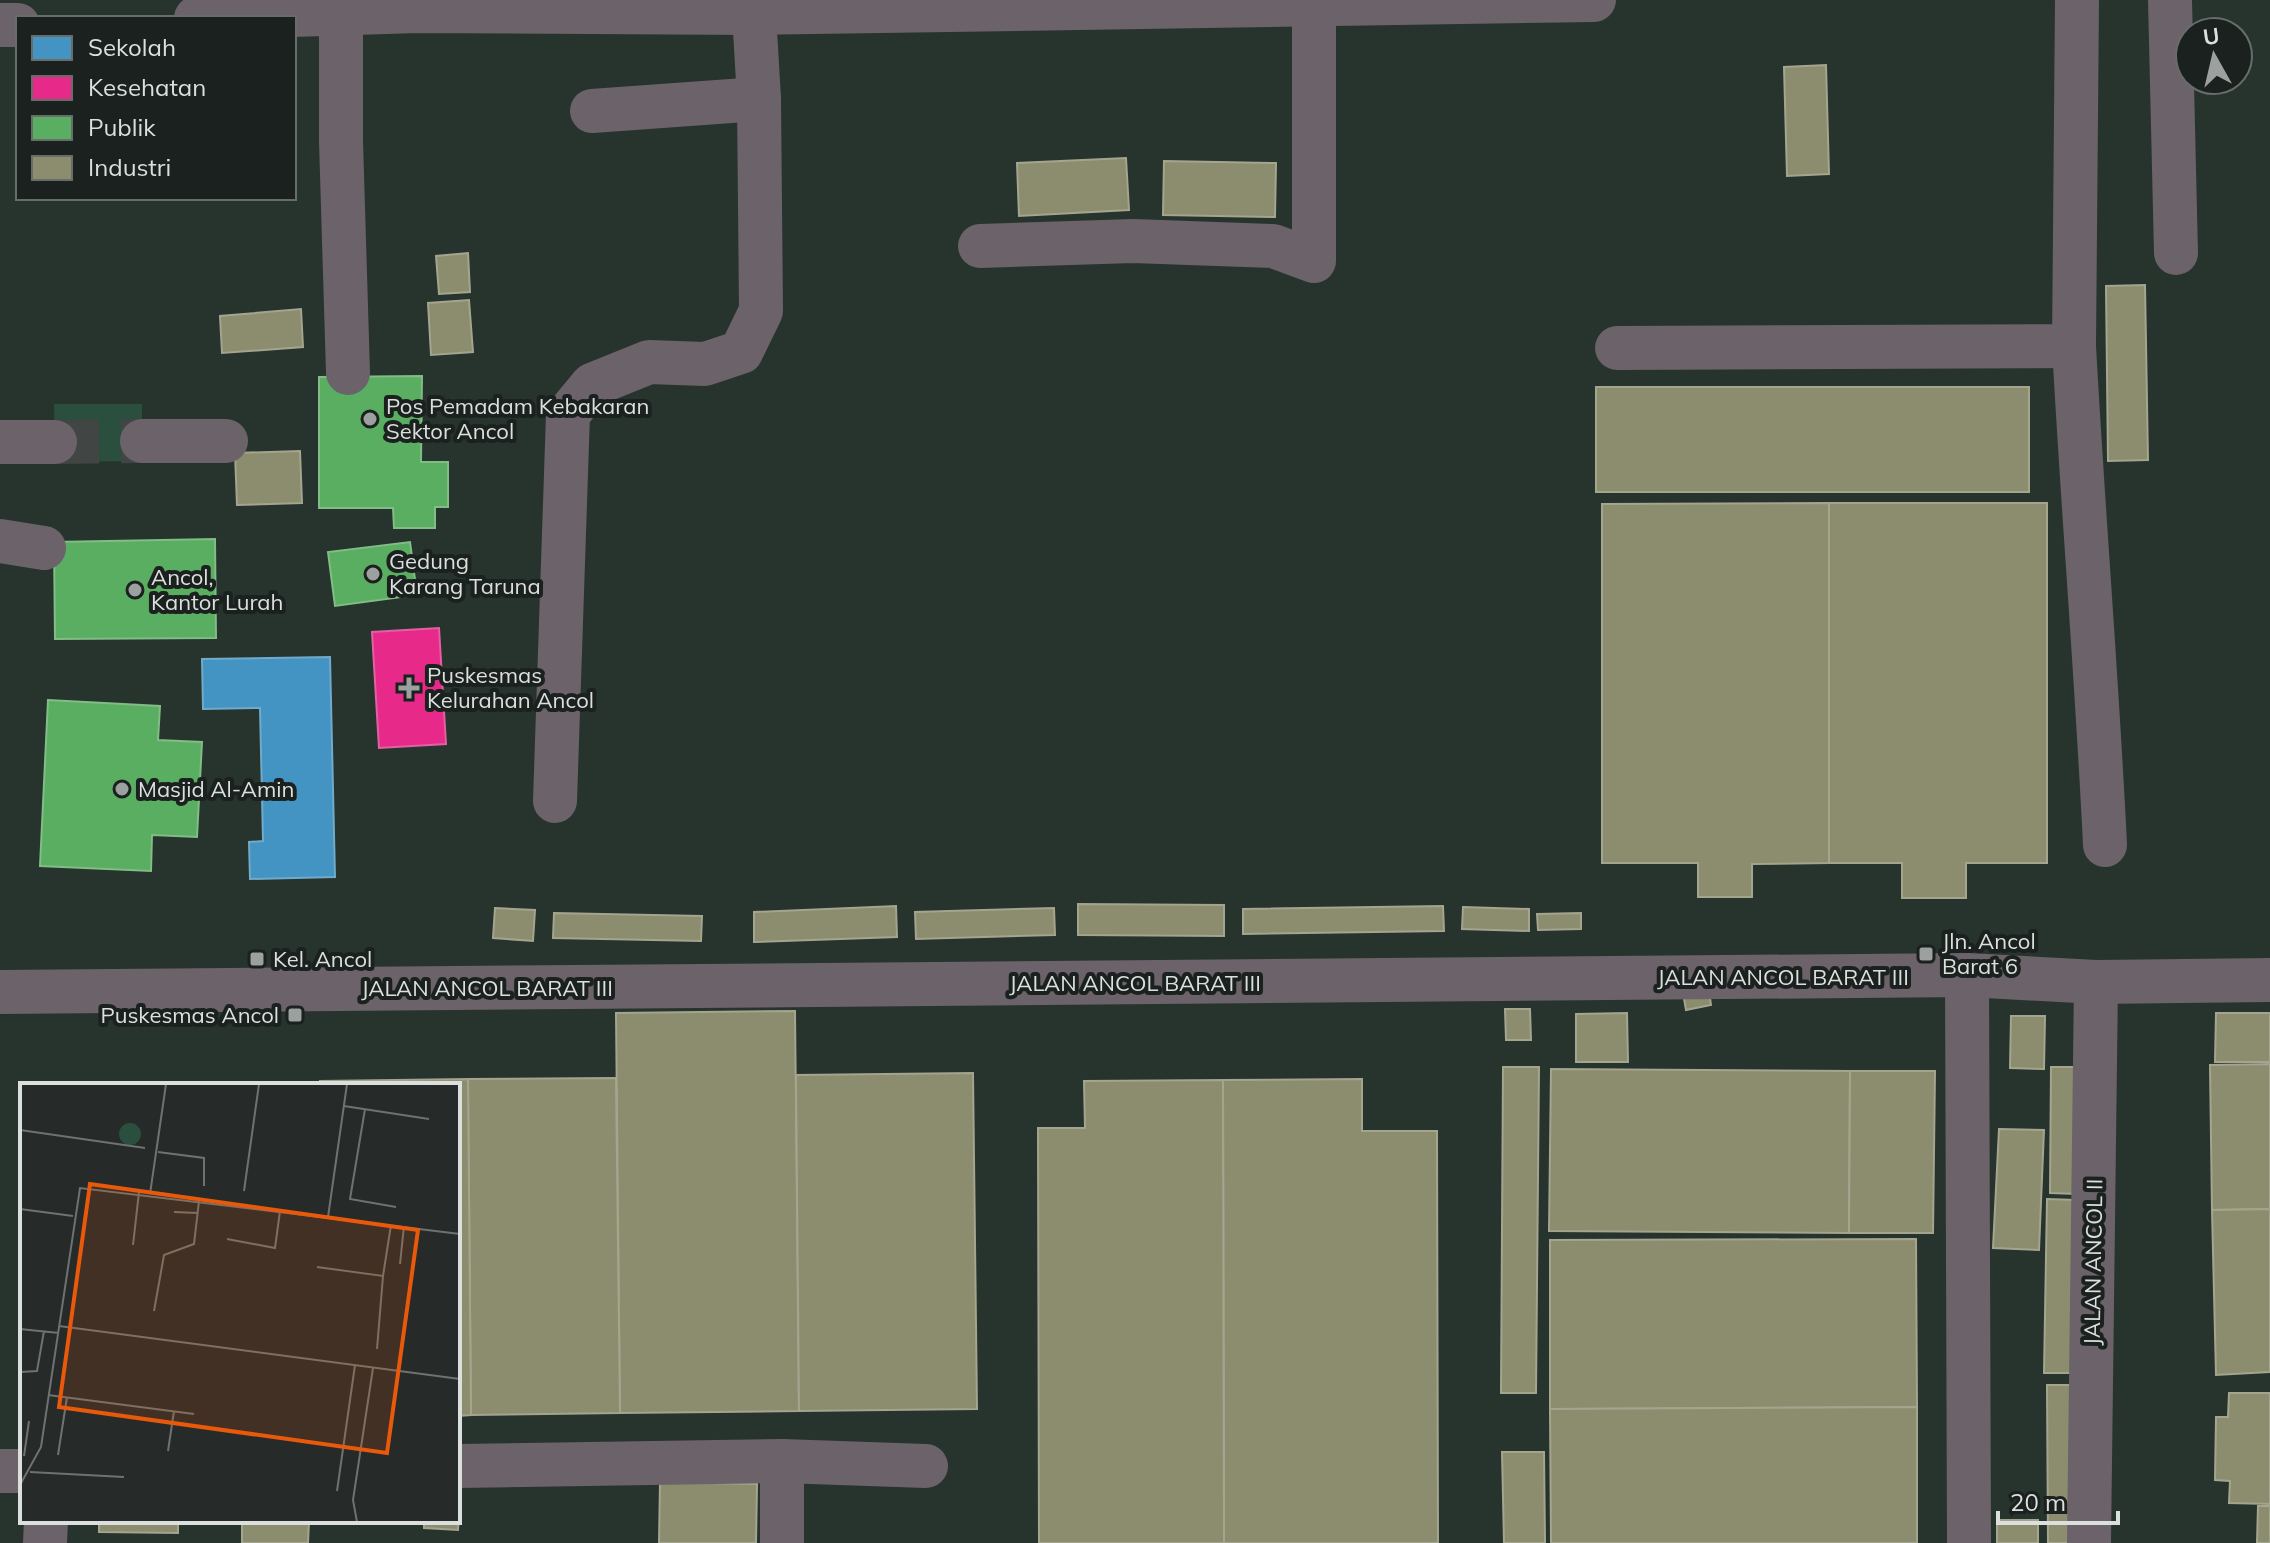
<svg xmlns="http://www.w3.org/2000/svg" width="2270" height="1543" viewBox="0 0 2270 1543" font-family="Mulish,sans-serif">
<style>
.built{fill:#27332d;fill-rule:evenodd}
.green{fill:#2a4f3f}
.schools{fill:#4393c3;stroke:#71aacb;stroke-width:2}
.health{fill:#e7298a;stroke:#e360a3;stroke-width:2}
.public{fill:#5aae61;stroke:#81bd86;stroke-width:2}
.industry{fill:#8c8c6e;stroke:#a4a58f;stroke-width:2}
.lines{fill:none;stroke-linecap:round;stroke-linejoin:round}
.minor-tunnel{stroke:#414543;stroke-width:44;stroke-dasharray:44 22;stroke-linecap:butt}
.minor{stroke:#6c6269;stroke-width:44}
.poi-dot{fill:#9ca09e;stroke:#1b211e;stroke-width:3}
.labels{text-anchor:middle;stroke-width:8;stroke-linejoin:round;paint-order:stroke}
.poi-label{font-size:22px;fill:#dbdfdd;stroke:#1b211e;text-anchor:start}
.street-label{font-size:22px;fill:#dbdfdd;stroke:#1b211e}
.inset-road{fill:none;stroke:#6e7270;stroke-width:2}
.view{fill:#e8590c;fill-opacity:0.15;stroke:#e8590c;stroke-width:4}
.inset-edge{fill:none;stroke:#dbdfdd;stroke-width:4}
</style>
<rect width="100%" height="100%" fill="#262a28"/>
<path class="built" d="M0,0H2270V1543H0ZM18,18H294V198H18ZM2190,32H2238V80H2190ZM22,1085H458V1521H22Z"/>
<path class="green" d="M54,404H142V461L55,462Z"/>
<path class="schools" d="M330,657L335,877L250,879L249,842L263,841L260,708L203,709L202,659Z"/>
<path class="health" d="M439,628L446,744L379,748L372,632Z"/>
<g class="public">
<path d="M422,376L421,462H448V507H435V528H394L393,508H319V377Z"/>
<path d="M215,539L216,638L55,639L54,542Z"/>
<path d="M410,542L417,595L335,606L328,552Z"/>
<path d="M48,700L160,706L158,740L202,742L197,837L152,835L151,871L40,866Z"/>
</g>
<g class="industry">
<path d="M1826,65L1829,174L1787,176L1784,67Z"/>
<path d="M1126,158L1129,210L1019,216L1017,163Z"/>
<path d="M1164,161L1276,163L1275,217L1163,215Z"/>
<path d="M468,253L470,292L439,294L436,256Z"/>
<path d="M2145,285L2148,460L2108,461L2106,286Z"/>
<path d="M469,300L473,352L431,355L428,303Z"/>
<path d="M301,309L303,347L222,353L220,316Z"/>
<rect x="1596" y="387" width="433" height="105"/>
<path d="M300,451L302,503L237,505L235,453Z"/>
<path d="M1829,503V863L1752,864V897H1698V863H1602V504Z"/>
<path d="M1829,503H2047V863H1966V898H1902V863H1829Z"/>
<path d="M1078,904L1224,905V936L1078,935Z"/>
<path d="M896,906L897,937L754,942V912Z"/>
<path d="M1443,906L1444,931L1243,934V909Z"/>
<path d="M1463,907L1529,909V931L1462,929Z"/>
<path d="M495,908L535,910L533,941L493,938Z"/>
<path d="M1054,908L1055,935L916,939L915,912Z"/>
<path d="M554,913L702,916L701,941L553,938Z"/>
<path d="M1581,913V929L1538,930L1537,914Z"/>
<path d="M1708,983L1711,1005L1686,1010L1682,987Z"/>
<path d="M1505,1009H1530L1531,1040H1506Z"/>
<path d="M795,1011L799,1411L620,1413L616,1013Z"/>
<path d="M1627,1013L1628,1062H1576V1014Z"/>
<path d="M2216,1013H2270V1062H2215Z"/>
<path d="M2011,1016H2045L2044,1069L2010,1068Z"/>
<path d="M2270,1064V1209L2212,1210L2210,1065Z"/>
<path d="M1503,1067H1539L1536,1393H1501Z"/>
<path d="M2051,1067H2078L2077,1194L2050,1193Z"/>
<path d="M1551,1069L1850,1071L1849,1233L1549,1231Z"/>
<path d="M1850,1071H1935L1933,1233H1849Z"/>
<path d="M973,1073L977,1409L799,1411L796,1075Z"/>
<path d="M616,1078L620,1413L471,1415L468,1079Z"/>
<path d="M468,1079L471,1415L458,1416V1085H320V1081Z"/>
<path d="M1362,1079V1131H1437L1438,1543H1224L1223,1080Z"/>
<path d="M1223,1080L1224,1543H1039L1038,1128H1085L1084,1081Z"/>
<path d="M1999,1129L2044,1130L2039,1250L1993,1248Z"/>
<path d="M2047,1199L2076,1200L2073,1373H2044Z"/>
<path d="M2270,1209V1372L2216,1375L2212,1210Z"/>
<path d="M1916,1239L1917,1407L1550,1409V1240Z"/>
<path d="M2047,1385H2079L2080,1543H2048Z"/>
<path d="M2229,1393H2270V1504L2229,1503L2230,1481L2215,1480L2216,1417H2228Z"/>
<path d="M1917,1407V1543H1551L1550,1409Z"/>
<path d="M1502,1452H1544L1545,1543H1504Z"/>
<path d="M458,1474H461L458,1530L424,1528V1521H458Z"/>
<path d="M660,1482L757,1484L756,1543H659Z"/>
<path d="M2258,1506H2270V1543H2257Z"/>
<rect x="1997" y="1520" width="41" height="23"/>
<path d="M99,1521H178V1533L99,1532Z"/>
<path d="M242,1521H309L308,1543H242Z"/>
</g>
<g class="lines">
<path class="minor-tunnel" d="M55,442L142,441"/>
<g class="minor">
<path d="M2170,0L2176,253"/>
<path d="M341,13V141L348,373"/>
<path d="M196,18L417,11L754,13L1594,0"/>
<path d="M0,25H18"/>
<path d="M592,111L759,99"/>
<path d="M980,246L1133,241L1273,246L1314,261V5"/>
<path d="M2074,346C2083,512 2097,678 2105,845"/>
<path d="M1617,348L2074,346L2077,0"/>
<path d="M142,441H226"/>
<path d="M0,442H55"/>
<path d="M0,541L44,548"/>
<path d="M555,801L568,414L592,385L649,362L705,364L741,352L761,311L759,99L754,13"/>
<path d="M1967,975L1969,1543"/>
<path d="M0,992L1967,975L2096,982L2270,980"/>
<path d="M458,1466L782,1461L926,1466"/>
<path d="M0,1471H22"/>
<path d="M45,1543L46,1521"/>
<path d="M782,1543V1461"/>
<path d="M2089,1543L2096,982"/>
</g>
</g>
<g class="poi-dot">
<circle cx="370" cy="419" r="8"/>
<circle cx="373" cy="574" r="8"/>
<circle cx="135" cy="590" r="8"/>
<path d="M405 676h8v8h8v8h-8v8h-8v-8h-8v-8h8z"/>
<circle cx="122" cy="789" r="8"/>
<rect x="1918" y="946" width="16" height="16" rx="4"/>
<rect x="249" y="951" width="16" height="16" rx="4"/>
<rect x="287" y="1007" width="16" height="16" rx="4"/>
</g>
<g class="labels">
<g class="poi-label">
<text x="386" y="414">Pos Pemadam Kebakaran<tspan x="386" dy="25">Sektor Ancol</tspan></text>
<text x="389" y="569">Gedung<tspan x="389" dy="25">Karang Taruna</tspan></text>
<text x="151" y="585">Ancol,<tspan x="151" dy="25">Kantor Lurah</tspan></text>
<text x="427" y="683">Puskesmas<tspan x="427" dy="25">Kelurahan Ancol</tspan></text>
<text x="138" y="797">Masjid Al-Amin</text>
<text x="1942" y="949">Jln. Ancol<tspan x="1942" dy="25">Barat 6</tspan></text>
<text x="273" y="967">Kel. Ancol</text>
<text x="279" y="1023" text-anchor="end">Puskesmas Ancol</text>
</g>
<g class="street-label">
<text x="1783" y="985">JALAN ANCOL BARAT III</text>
<text x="1135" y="991">JALAN ANCOL BARAT III</text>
<text x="487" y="996">JALAN ANCOL BARAT III</text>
<text transform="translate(2093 1262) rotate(-89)" y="8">JALAN ANCOL II</text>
</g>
</g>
<g transform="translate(20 1083)">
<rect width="440" height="440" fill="#262a28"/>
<path d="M99 51a11 11 0 1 1 22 0a11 11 0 1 1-22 0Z" fill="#2a4f3f"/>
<path class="inset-road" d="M324,23L409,36M345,26L330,116L376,124M0,47L125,65M138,69L184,75V103M224,108L239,1M130,111L146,1M0,126L53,133M154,129L178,130M308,134L327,1M207,156L255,165L260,128M113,162L119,109M380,181L384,143M297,184L363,193L371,142M134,228L144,172L174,161L179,118M39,243L440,296M0,246L39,250M357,266L363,193M0,289L17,288L24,248M28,312L174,331M148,368L154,328M38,372L47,314M4,373L9,338M10,389L104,394M0,402L21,364L60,105L440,151M317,408L335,282M337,439L333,417L353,285"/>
<path class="view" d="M70,101L398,147L367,370L39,324Z"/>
<rect width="440" height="440" class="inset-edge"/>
</g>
<rect x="16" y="16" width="280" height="184" fill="#1b211e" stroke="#686d6a" stroke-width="2"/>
<rect x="32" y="36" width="40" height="24" fill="#4393c3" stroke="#686d6a" stroke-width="2"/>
<text x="88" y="56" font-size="24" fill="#dbdfdd">Sekolah</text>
<rect x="32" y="76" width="40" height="24" fill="#e7298a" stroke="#686d6a" stroke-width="2"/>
<text x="88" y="96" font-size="24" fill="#dbdfdd">Kesehatan</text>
<rect x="32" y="116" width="40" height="24" fill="#5aae61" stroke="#686d6a" stroke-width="2"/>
<text x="88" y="136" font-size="24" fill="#dbdfdd">Publik</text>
<rect x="32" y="156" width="40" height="24" fill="#8c8c6e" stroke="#686d6a" stroke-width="2"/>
<text x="88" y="176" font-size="24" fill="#dbdfdd">Industri</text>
<g transform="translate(2214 56) rotate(352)"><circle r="38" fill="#1b211e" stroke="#686d6a" stroke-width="2"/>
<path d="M0-6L14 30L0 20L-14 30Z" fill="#9ca09e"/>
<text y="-12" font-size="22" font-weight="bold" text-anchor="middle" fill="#dbdfdd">U</text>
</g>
<path d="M1998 1511v12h120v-12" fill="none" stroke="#dbdfdd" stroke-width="4"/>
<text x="2010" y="1511" font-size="24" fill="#dbdfdd" stroke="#1b211e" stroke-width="6" paint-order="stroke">20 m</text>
</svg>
